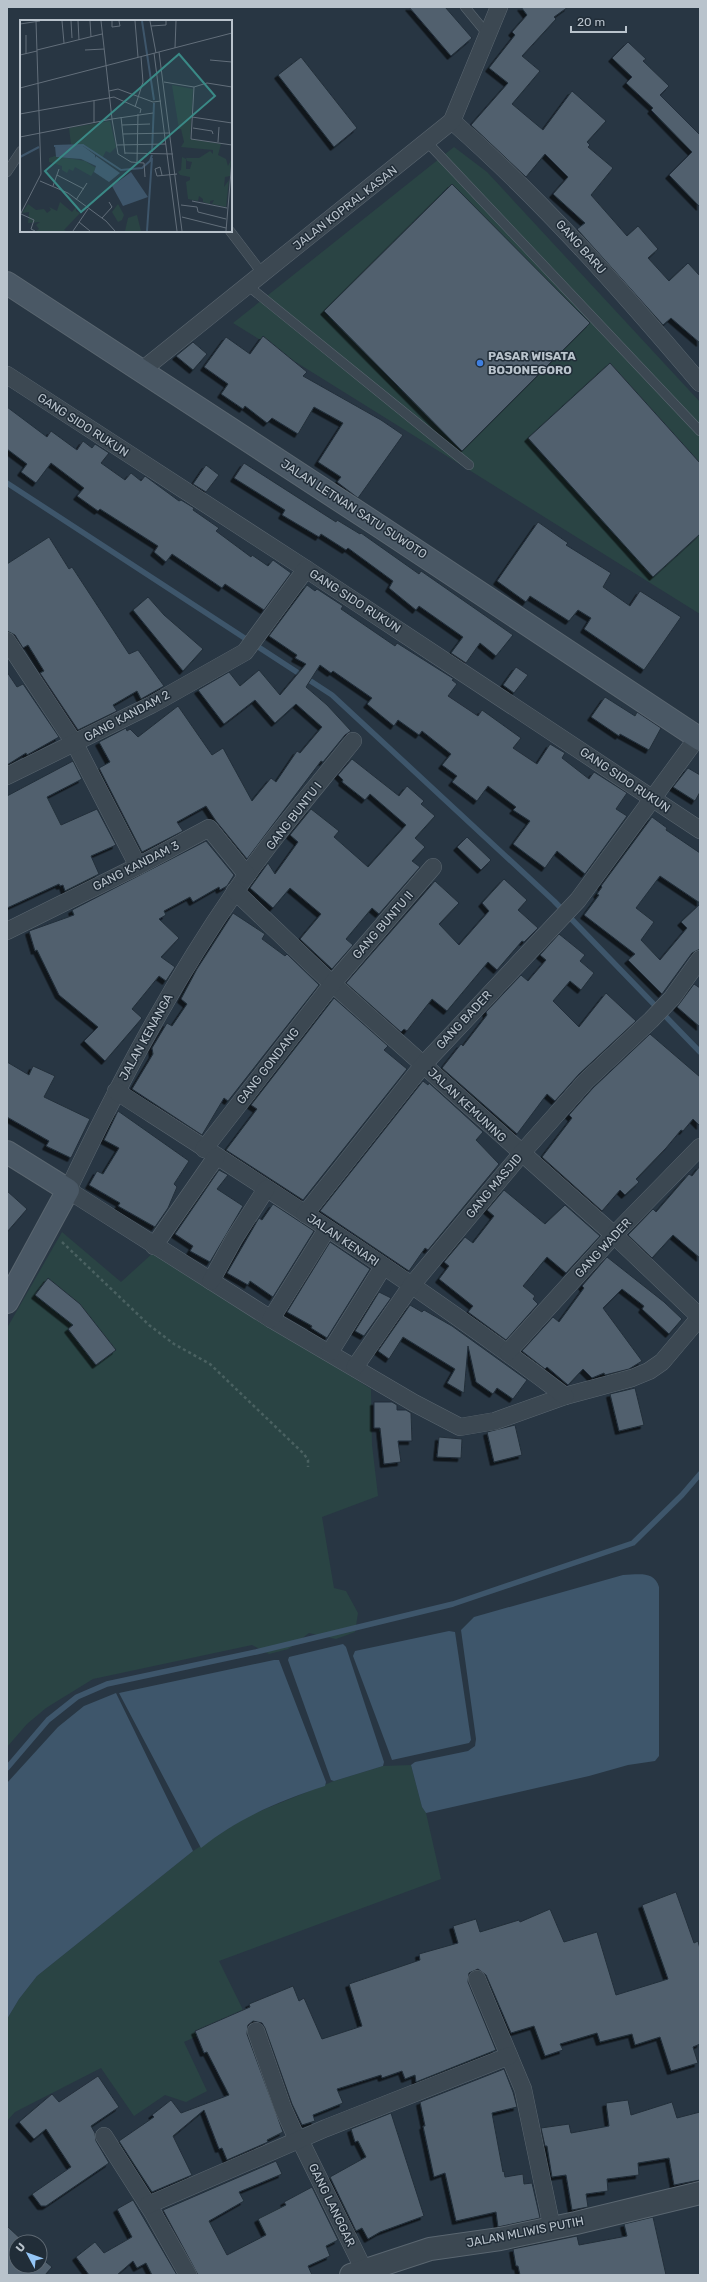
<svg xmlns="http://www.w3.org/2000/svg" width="707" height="2282" viewBox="0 0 707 2282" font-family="Rubik,sans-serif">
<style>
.green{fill:#2a4444}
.water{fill:#3e566b}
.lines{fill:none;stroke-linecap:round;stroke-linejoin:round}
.stream{stroke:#3e566b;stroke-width:5.5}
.building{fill:#51616e;stroke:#232f3a;filter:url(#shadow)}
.service-casing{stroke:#5a6670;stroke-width:10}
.minor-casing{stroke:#5a6670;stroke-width:18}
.tertiary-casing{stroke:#5a6670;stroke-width:24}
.secondary-casing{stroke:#5a6670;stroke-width:24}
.path{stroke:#4a6161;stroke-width:2.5;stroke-dasharray:3 3;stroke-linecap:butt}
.service{stroke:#3c4852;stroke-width:9}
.minor{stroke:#3c4852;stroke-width:17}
.tertiary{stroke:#3c4852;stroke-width:22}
.secondary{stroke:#4a5865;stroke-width:22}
.shop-dot{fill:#3f7fe0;stroke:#212d38;stroke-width:1.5}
.labels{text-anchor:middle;stroke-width:3;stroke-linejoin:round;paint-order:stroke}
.street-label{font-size:12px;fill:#b9c3cc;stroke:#212d38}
.poi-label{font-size:12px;font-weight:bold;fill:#b9c3cc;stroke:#212d38;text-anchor:start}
.inset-river{fill:none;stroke:#3e566b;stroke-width:2}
.inset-road{fill:none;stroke:#626e7a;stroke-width:1}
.view{fill:#3a8986;fill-opacity:0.15;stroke:#3a8986;stroke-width:2}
.inset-edge{fill:none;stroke:#b9c3cc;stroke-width:2}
</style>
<defs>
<filter id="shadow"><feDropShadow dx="-3.5" dy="3.5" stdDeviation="0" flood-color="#0009"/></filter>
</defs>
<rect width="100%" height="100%" fill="#283643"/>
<g class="green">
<path d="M454,147L487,172L700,402V614L233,323Z"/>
<path d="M62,1232L121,1282L154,1252L371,1389L372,1445L378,1496L322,1517L334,1588L346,1591L358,1613L355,1632L336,1639L309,1633L288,1649L269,1654L252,1645L93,1679L46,1708L27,1724L7,1747V1328Z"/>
<path d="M411,1765L422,1807L426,1813L441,1879L219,1961L245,2014L184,2042L207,2091L186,2102L165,2095L134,2116L101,2068L15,2112L7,2121V2019L19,1999L37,1976L193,1851L248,1816L334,1781L383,1766Z"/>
</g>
<g class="water">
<path d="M623,1575C637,1575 654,1570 659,1587V1756L655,1761L628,1765L589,1776L426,1813L422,1807L411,1765L415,1762L468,1751L475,1746L476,1739L461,1630L474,1617Z"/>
<path d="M449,1631L455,1632L471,1740L469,1743L392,1760L353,1656L355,1651Z"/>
<path d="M343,1644L346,1647L384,1762L383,1766L334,1781L331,1780L288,1660L289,1657Z"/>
<path d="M274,1660H279L326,1782L325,1786C279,1801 238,1818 201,1848L119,1693Z"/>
<path d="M116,1693L193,1851L37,1976L19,1999L7,2019V1783L58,1727L84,1706Z"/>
</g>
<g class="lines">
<g class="stream">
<path d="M7,483L332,695L554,901L700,1052"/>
<path d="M7,1768L48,1720L77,1697L107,1684L256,1652L453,1604L633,1543L682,1495L700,1474"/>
</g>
</g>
<g class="building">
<path d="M409,7H445L472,38L451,56Z"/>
<path d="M521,7H568L554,17L556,19L522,56L540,71L512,104L543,130L572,91L606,121L587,142L590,145L588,147L613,168L591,195L627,236L638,226L658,249L648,258L669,281L688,263L700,276V343L671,318L663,325L577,229L585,223L553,194L568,177L545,154L526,177L471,125L508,83L489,68L515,35L512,32L527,15Z"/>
<path d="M628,42L646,59L643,61L669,86L660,95L700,135V207L669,175L692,152L651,110L653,108L626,83L632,77L612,58Z"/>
<path d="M301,57L357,128L334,147L278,75Z"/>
<path d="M452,184L590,323L462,451L324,311Z"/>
<path d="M263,336L307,372L303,376L381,420L403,435L358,498L337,482L341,477L318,462L343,423L314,407L298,434L272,418L267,423L245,406L243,409L221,394L228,384L204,367L226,337L250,354Z"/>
<path d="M193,342L207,354L193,370L176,356Z"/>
<path d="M610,363L700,463V534L653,577L528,438Z"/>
<path d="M7,407L47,437L51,431L77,450L83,441L92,448L95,444L109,453L101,463L125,480L131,473L141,481L145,476L179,501L181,500L194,508L193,510L219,528L216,531L251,557L252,555L268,566L273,560L291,573L264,610L225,584L222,588L172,554L166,562L154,552L158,546L100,509L98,511L77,496L84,488L51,463L36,483L21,472L27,464L7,449Z"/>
<path d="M244,463L336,522L337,520L360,534L361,533L419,574L421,571L513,635L496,656L480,643L466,663L451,653L463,637L419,606L416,610L389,588L393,581L348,548L346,550L321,534L319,537L282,515L285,510L234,478Z"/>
<path d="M206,465L219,475L206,492L193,484Z"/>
<path d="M538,522L568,543L566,545L611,573L603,587L630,606L640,591L681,617L644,670L584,629L591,618L578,610L569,621L530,596L526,602L497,581Z"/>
<path d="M49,537L69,569L72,567L129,654L138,650L164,686L141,699L137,691L113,705L117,711L78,730L40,673L44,671L28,645L23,648L15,635L7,631V564Z"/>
<path d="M307,585L315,591L317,589L343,606L341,609L395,646L397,643L454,679L452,680L457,684L448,696L478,716L482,710L521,738L513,748L537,764L550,744L565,753L562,758L589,779L594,772L627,793L616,809L627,816L585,874L557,851L545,868L513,844L530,821L513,810L516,807L488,786L477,801L452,782L457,776L442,765L451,754L422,731L419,735L398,720L394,726L367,704L372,698L333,671L331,673L320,665L306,687L327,705L351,731L345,735L323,762L321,761L247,859L216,821L206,806L177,822L183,831L142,852L99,768L110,762L99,742L126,728L127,731L130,729L138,737L178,706L212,755L223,748L252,801L271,778L276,782L297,751L300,753L322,727L296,704L275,723L255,700L224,724L198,690L229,672L240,686L259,670L280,695L306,664L295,658L297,655L269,636Z"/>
<path d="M148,597L164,615L203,649L183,671L133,610Z"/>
<path d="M516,667L528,675L514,693L503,685Z"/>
<path d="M7,672L17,687L23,684L59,737L27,755L26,753L7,765Z"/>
<path d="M605,697L635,716L637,712L661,728L649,750L620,734L619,736L591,717Z"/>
<path d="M352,759L399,796L407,786L424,801L421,804L435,816L415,838L425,847L412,861L420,867L379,914L372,908L346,939L353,945L332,969L300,939L321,914L290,888L273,908L250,888L268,863L275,874L298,842L290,835L311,809L339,831L334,837L368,867L406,825L370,794L365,800L342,782L343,780L338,775Z"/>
<path d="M73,761L82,779L47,797L61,825L97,809L116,845L91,856L99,874L65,891L63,885L60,886L59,884L7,908V796Z"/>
<path d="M688,768L700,775V792L695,801L673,787Z"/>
<path d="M652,817L667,828L666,830L700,853V903L660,876L636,908L654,922L641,940L660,960L687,928L681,922L700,904V949L692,953L662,994L628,960L635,954L584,915L599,895L597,894L602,887L601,886Z"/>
<path d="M467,837L491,860L481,870L457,847Z"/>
<path d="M206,841L234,875L227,886L220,890L219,887L193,902L190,897L164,911L166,915L159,919L179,938L161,957L175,967L166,981L159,976L132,1009L142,1018L105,1061L84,1041L98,1027L59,995L37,950L35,951L29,931L74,915L72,910Z"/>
<path d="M504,879L527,900L518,910L538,928L524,942L522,941L497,970L488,962L447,1011L432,999L407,1031L404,1029L401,1032L346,983L435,881L459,903L439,924L459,945L489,911L482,903Z"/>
<path d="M233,913L265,934L262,939L285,956L287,954L319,985L228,1101L224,1098L202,1135L132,1089L153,1054L152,1048L167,1023L172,1026L187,1004L181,999L197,969Z"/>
<path d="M559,934L585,955L580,961L594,973L581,990L570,981L553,1001L579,1027L606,993L636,1021L579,1074L555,1101L547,1094L517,1134L442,1068L461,1044L463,1046L487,1015L486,1012L521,975L528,981L546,960L540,955Z"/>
<path d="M694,984L700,988V1027L677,1007Z"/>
<path d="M334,998L388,1046L384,1050L407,1069L303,1200L226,1150L257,1109L251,1105Z"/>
<path d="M650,1034L700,1077V1126L693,1119L683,1131L681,1130L666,1148L636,1179L639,1182L625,1195L620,1190L602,1211L542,1157L572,1118L569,1115L593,1088Z"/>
<path d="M7,1062L29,1075L33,1066L55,1076L44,1097L90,1119L71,1158L46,1146L49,1141L7,1117Z"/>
<path d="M423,1081L428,1085L429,1083L483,1132L476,1140L499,1164L428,1250L425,1248L409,1271L320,1211Z"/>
<path d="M118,1111L189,1161L174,1184L177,1187L168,1208L155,1227L118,1206L120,1203L89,1185L97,1171L103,1174L119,1148L104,1140Z"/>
<path d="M700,1166V1258L673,1235L652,1258L628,1235L653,1209L656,1212L689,1174L692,1176Z"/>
<path d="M219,1170L228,1175L217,1189L243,1206L210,1262L190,1251L193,1246L175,1234Z"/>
<path d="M504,1190L545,1224L565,1205L600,1236L566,1273L547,1257L523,1286L535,1296L533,1299L538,1304L506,1340L468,1312L473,1306L439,1279L449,1266L444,1262L465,1237L473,1243L494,1216L487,1210Z"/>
<path d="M7,1191L27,1209L7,1232Z"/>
<path d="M273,1204L314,1231L273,1297L250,1281L248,1285L227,1273L259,1218L262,1220Z"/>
<path d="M330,1242L370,1269L327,1338L311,1328L312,1326L287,1312Z"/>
<path d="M607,1257L664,1302L682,1319L669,1334L642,1309L644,1306L622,1289L603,1308L642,1361L629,1369L605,1375L604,1373L592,1378L583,1369L568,1385L547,1367L545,1369L522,1351L553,1317L559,1322L584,1288L582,1286Z"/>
<path d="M48,1278L80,1304L116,1350L96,1365L68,1329L73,1325L35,1295Z"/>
<path d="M379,1292L391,1298L364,1336L355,1331Z"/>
<path d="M410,1305L422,1312L424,1310L452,1326L527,1380L513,1399L497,1388L493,1394L476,1382L468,1346L464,1393L447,1383L455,1369L403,1337L389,1359L378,1351Z"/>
<path d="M635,1388L644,1425L619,1431L610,1394Z"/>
<path d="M374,1402H392L397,1405V1410H406L411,1413L412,1441H398L401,1462L384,1464L380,1428H374Z"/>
<path d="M515,1425L522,1455L494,1462L487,1432Z"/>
<path d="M439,1437L462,1439L461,1458L437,1457Z"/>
<path d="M676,1892L694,1943L698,1941L700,1949V2044L693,2047L698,2063L671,2071L660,2037L635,2045L632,2034L600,2042L597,2033L560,2044L563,2050L545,2056L534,2026L511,2033L486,1975L478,1969L469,1973L468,1982L496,2050L416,2082L415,2075L405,2079L402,2071L382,2078L381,2075L337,2089L343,2103L313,2115L315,2121L302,2125L292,2104L265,2028L262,2023L253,2021L248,2025L247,2034L283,2132L267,2140L268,2142L227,2160L222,2148L219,2149L204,2110L173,2136L192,2175L152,2192L119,2141L154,2117L152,2115L171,2100L181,2113L229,2095L207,2052L204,2053L195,2031L250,2007L249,2004L293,1986L299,2001L304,1998L322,2039L362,2026L349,1984L420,1960L419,1954L458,1943L453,1926L476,1919L480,1932L519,1920L520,1922L550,1909L564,1942L597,1932L616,1995L668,1979L642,1905Z"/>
<path d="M504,2069L513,2092L517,2107L492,2113L503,2172L504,2171L505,2177L523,2174L524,2184L532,2183L540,2218L498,2227L496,2212L456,2221L445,2173L434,2177L423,2126H425L420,2102Z"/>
<path d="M98,2076L119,2107L91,2126L95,2133L96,2141L109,2163L46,2206H41L32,2194L71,2167L46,2129L34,2139L19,2122L52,2094L59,2102Z"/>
<path d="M628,2100L631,2115L672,2102L677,2118L700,2112V2180L674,2185L669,2158L638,2163L639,2175L607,2179L608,2191L586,2194L588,2207L572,2210L566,2175L552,2177L547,2146H545L541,2128L569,2124L571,2133L609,2126L606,2103Z"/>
<path d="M391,2113L424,2216L380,2232L368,2239L362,2228L356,2231L330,2177L366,2157L358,2141L355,2142L351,2129Z"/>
<path d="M276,2161L282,2174L239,2192L244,2201L209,2221L227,2255L266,2235L258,2219L286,2205L284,2202L312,2187L338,2240L326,2246L330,2256L308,2266L312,2275H198L163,2210Z"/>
<path d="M133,2200L177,2275H152L146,2263L137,2268L133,2261L117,2275H89L76,2257L95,2242L104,2253L132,2237L117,2209Z"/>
<path d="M653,2217L666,2275H520L518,2266H516L513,2249L577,2236L579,2245L627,2236L624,2224Z"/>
<path d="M7,2226L24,2242H16V2266H40V2257L52,2267L45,2275H7Z"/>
</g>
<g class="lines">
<defs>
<g id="service">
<path d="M465,7L488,35"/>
<path d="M427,142L700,431"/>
<path d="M7,172L21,151"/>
<path d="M230,231L262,273"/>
<path d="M247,285L469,465"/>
</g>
<g id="minor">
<path d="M452,121C543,201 622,291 700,383"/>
<path d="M141,371L452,121L499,7"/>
<path d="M7,375L306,569L700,830"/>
<path d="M7,641L75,744L138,866"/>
<path d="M353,741C313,791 271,839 235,892C170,986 117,1087 68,1190L271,1319L414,1403L460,1427L495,1421L565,1396L632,1378L649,1371L662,1362L700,1317"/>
<path d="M7,776L151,705L245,652L306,569"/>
<path d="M235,891L325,977L614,1235L700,1317"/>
<path d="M7,931L138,866L209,828L247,875"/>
<path d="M116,1091C268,1189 421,1286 565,1396"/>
<path d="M204,1149L333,983L433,867"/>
<path d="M305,1214L423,1065L578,900L697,738"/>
<path d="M154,1246L216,1157"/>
<path d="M211,1281L234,1239L266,1189"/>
<path d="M271,1319L327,1229"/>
<path d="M330,1352L383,1267"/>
<path d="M508,1352L614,1235L700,1147"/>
<path d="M355,1367L411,1286L521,1154L586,1081L651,1020L672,998L700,959"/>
<path d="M477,1979L523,2089L552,2228"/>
<path d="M256,2031L283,2108L298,2141"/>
<path d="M104,2136L153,2213L188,2275"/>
<path d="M300,2140L364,2270"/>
<path d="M148,2205L326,2128L509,2056"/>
</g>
<path id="tertiary" d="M351,2275L430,2249L500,2239L576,2223L700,2193"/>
<g id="secondary">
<path d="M7,283L382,528L700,739"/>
<path d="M7,1152L68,1190L7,1302"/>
</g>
</defs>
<use href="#service" class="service-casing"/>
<use href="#minor" class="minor-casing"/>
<use href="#tertiary" class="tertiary-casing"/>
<use href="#secondary" class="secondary-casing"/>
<path class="path" d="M62,1242L149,1325L174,1344L210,1364L304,1454L308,1460V1467"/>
<use href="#service" class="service"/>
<use href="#minor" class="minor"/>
<use href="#tertiary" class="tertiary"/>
<use href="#secondary" class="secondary"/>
</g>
<circle class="shop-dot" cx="480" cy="363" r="4"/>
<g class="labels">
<g class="street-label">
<text transform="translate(345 208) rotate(-38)" y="4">JALAN KOPRAL KASAN</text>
<text transform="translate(581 247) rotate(48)" y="4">GANG BARU</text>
<text transform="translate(83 425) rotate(33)" y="4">GANG SIDO RUKUN</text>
<text transform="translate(354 509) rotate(33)" y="4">JALAN LETNAN SATU SUWOTO</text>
<text transform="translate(355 601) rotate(33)" y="4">GANG SIDO RUKUN</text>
<text transform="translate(127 716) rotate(-28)" y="4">GANG KANDAM 2</text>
<text transform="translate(625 780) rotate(34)" y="4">GANG SIDO RUKUN</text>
<text transform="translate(294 816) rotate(-52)" y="4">GANG BUNTU I</text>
<text transform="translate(136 866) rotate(-27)" y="4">GANG KANDAM 3</text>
<text transform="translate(383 925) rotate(-49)" y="4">GANG BUNTU II</text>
<text transform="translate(464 1020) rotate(-47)" y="4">GANG BADER</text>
<text transform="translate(146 1037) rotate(-61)" y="4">JALAN KENANGA</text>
<text transform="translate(268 1066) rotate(-52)" y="4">GANG GONDANG</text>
<text transform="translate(467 1105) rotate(43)" y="4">JALAN KEMUNING</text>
<text transform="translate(494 1186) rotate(-50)" y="4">GANG MASJID</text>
<text transform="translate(343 1240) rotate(34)" y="4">JALAN KENARI</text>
<text transform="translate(603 1248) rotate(-47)" y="4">GANG WADER</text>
<text transform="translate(332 2205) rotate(64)" y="4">GANG LANGGAR</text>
<text transform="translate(525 2232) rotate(-11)" y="4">JALAN MLIWIS PUTIH</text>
</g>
<g class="poi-label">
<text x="488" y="360">PASAR WISATA<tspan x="488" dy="14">BOJONEGORO</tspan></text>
</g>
</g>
<g transform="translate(20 20)">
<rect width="212" height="212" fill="#283643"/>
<path d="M152,65L173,69L170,119L201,124L198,135L206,139L208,146L211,140L210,156L205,157L204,167L209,160L206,187L192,184L194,180L190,181V184L183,182V179L179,176L178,181L168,179L166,162L170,160V157L160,155L158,152L161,150L162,137L166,139V149H170L172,142L167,141L166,138H179L190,131L193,134V130L161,127L164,122L161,109H159ZM90,101L96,127L90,133L86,131L82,138L65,125L51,124L49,108ZM35,136L65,141L76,148L71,156L55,147L53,151L49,149L47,153L42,150V146L29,142V138ZM40,182L52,192L56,187V191L60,193L44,210L46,211H16L19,209L16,205L20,202L8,203L9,192L2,193L8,184L16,190L24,189L27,193L31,190L29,187L37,191ZM98,184L104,195L102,200L98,202L92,192ZM117,195L121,211H105L108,198Z" fill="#2a4444"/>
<path d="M35,126H63L75,135V138L76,136L100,153L89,162L74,152L76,146L61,139L36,137ZM111,152L128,177L103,186L92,166Z" fill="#3e566b"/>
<path class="inset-river" d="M122,1L134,80M34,126L63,125L101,150L122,148L130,141L132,135M132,132L134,83M0,137L19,127M127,211L132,138"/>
<path class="inset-road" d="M16,1L18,63M42,1L44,23M51,1L52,18M58,1L59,20M70,1L71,17M81,1L86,45M92,1V7L100,6L99,1M115,1L118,37M130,1L136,33M0,4L20,1M131,6L146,5V1M6,15V34M155,28L156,1M17,30L82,14M65,30L84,29M139,32L162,211M134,33L157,211M0,35L17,31M190,40L212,42M144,62L174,67L187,63L212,67M174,67L171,119L212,125M0,68L212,13M89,71L98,69L133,82L141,81M74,80V103M115,87L123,62L121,37M0,94L94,77L121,89L120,93M101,97L105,134M172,97L212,103M102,105L130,104M173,108L192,111L193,114M103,114L150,113M0,117L92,99L86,45M198,122L199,107M97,125L146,124M105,133L153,134M117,142L118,94M37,155L64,169M142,155L140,147L135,149L137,156L157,154M125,157L124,143L111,142L98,134L92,99L133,93M20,161L48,173L86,201L95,211M33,166L39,149M56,180L67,163M172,181L207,188M161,185L177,187L178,192L206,199M1,194L14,200L11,209L15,211M0,195L21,154L18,63M162,197L206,208M82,198L92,187L89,182M59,202L70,211M53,211L68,189M206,211L212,140"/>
<path class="view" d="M159,34L195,76L61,192L25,151Z"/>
<rect width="212" height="212" class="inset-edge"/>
</g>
<rect width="707" height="2282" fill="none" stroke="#b9c3cc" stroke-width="16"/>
<g transform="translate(28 2254) rotate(311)"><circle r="19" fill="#212d38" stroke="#5e6973"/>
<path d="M0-3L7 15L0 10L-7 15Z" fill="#95c6f6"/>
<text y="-6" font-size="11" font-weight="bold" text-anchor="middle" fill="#b9c3cc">U</text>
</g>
<path d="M571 26v6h55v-6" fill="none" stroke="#b9c3cc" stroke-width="2"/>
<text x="577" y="26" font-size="12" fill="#b9c3cc" stroke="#212d38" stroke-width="3" paint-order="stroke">20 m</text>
</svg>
